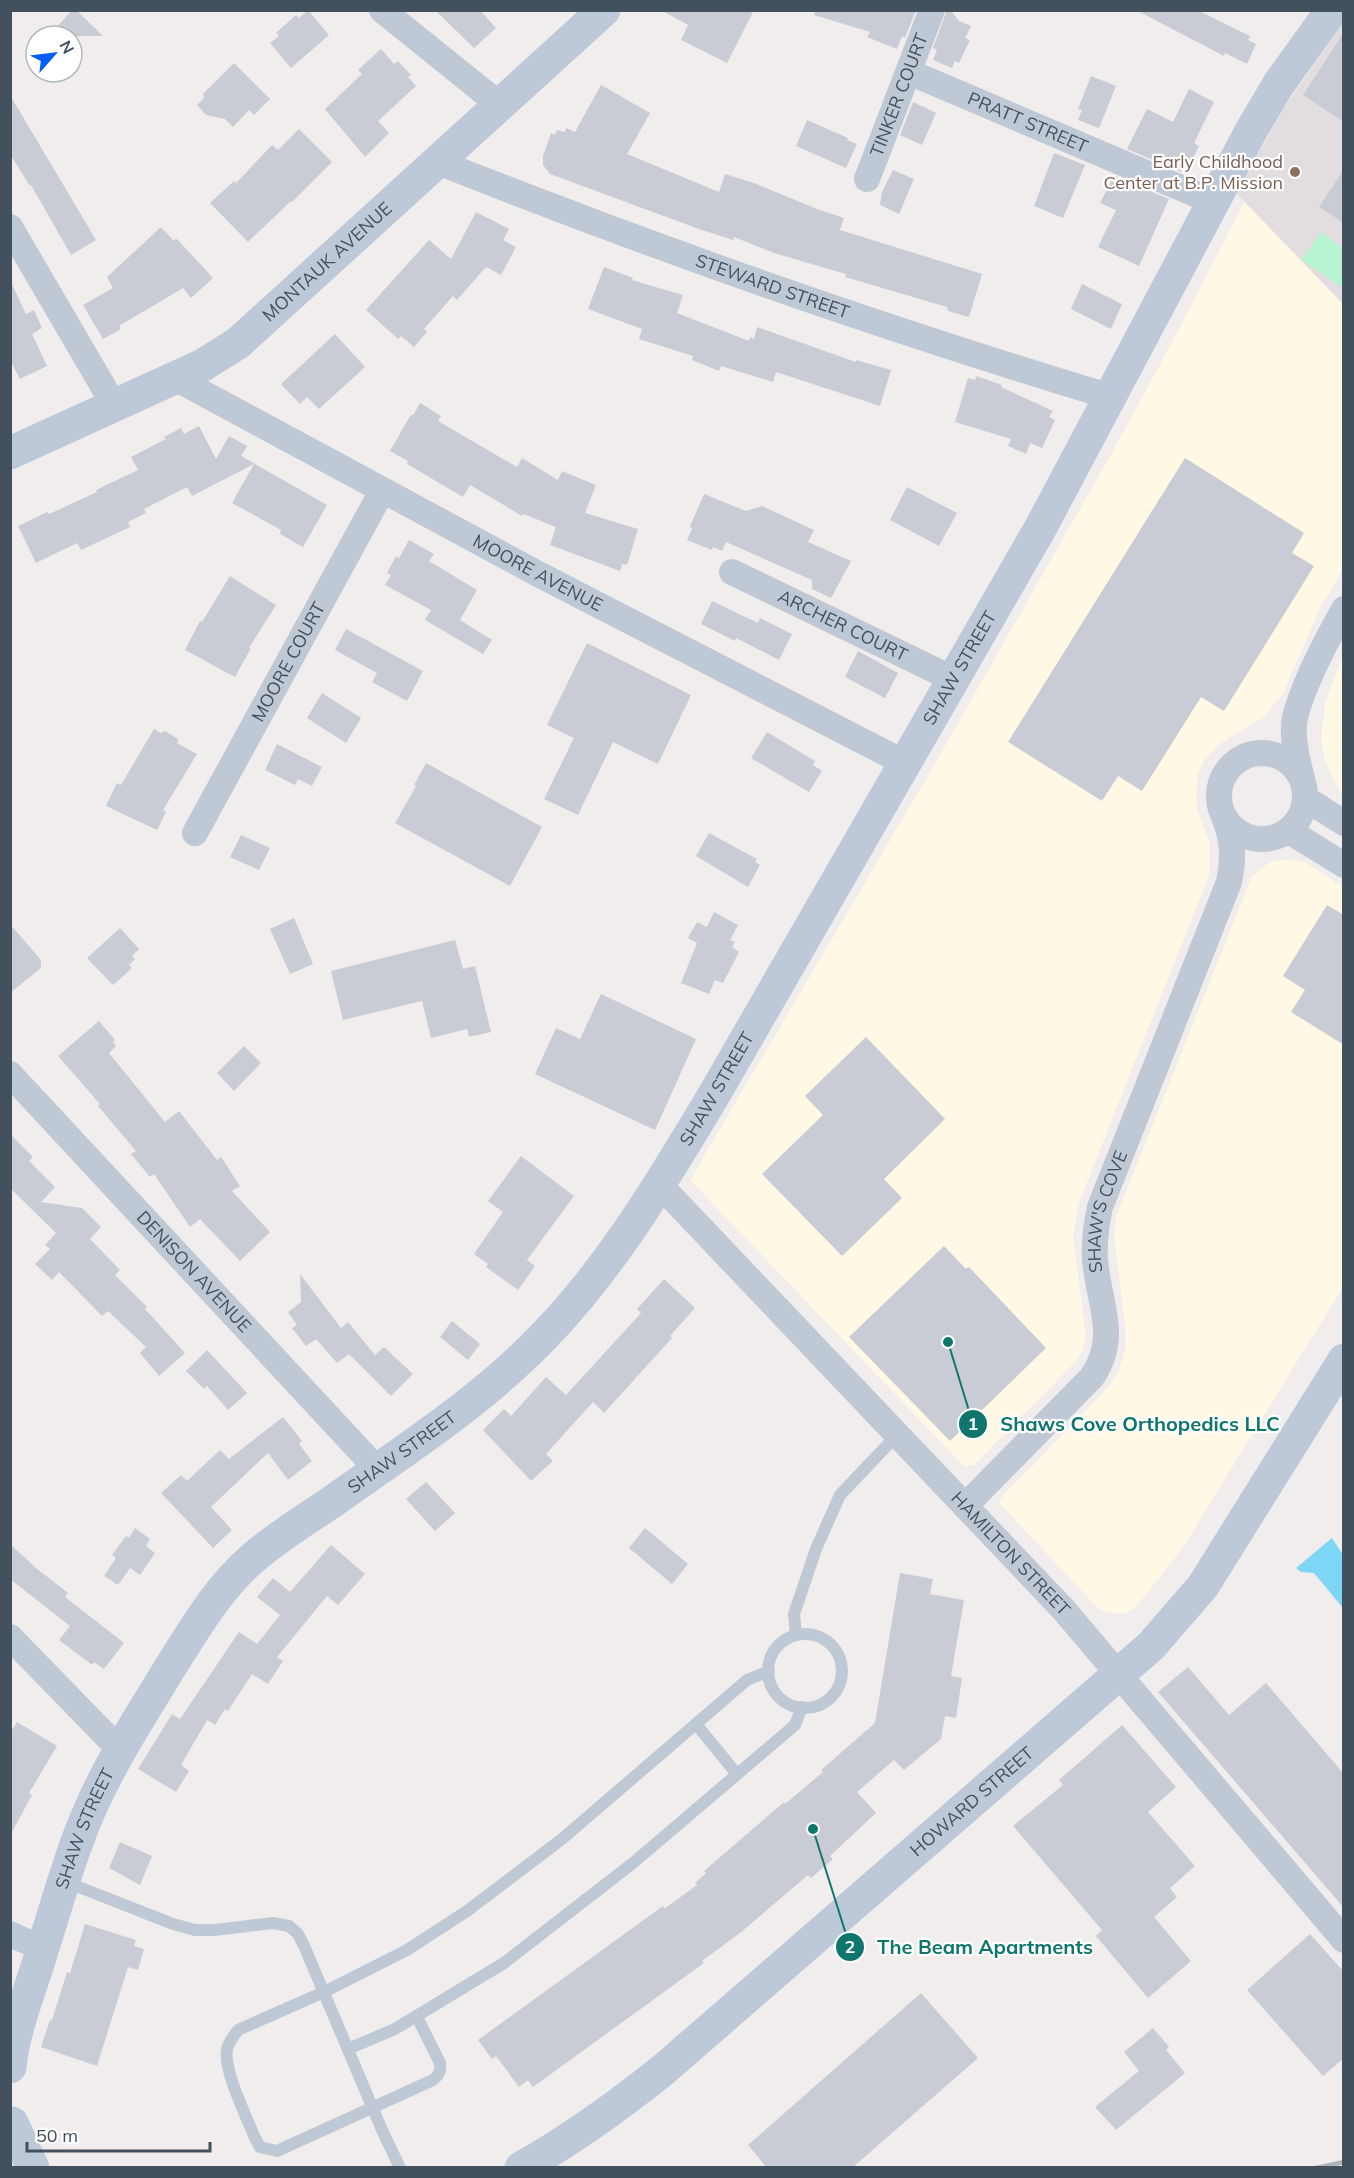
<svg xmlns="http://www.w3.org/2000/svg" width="1354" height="2178" viewBox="0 0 1354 2178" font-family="Mulish,sans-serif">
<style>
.commercial{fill:#fef8e4}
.education{fill:#e2dedf}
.green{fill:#b6f4d1}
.water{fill:#7dd6f6}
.building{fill:#c9ccd4}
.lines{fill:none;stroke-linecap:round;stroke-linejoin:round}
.lane{stroke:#bfc9d5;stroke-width:12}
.street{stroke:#bfc9d5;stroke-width:26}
.secondary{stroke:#bdc9d9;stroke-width:33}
.rail{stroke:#afb2b9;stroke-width:4.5}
.education-dot{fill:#8d6e63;stroke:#fff;stroke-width:2}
.labels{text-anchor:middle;stroke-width:4.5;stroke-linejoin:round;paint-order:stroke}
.street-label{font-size:18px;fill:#43505d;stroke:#fff}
.education-label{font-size:18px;fill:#785e54;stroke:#fff;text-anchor:end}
.leader{fill:none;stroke:#0f766e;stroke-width:2}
.callout-dot{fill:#0f766e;stroke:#fff;stroke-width:2}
.mark-label{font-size:18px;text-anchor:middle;font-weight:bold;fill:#fff}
.callout-label{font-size:20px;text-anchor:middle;font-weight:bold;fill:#0f766e;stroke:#fff;stroke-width:4.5;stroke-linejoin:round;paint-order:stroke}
</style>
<rect width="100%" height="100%" fill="#f1eded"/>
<g class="commercial">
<path d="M1343,39V569L1321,606L1283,693L1265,716L1218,745L1204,761L1198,774L1196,795L1197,809L1210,844V873L1078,1205L1073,1236L1086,1336L1083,1350L1078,1359L974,1465L964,1466L690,1180L929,774L1114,449L1170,346L1265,162Z"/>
<path d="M1343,655V795L1333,780L1324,757L1321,738L1325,703Z"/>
<path d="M1291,859L1306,863L1343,887V1287L1182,1549L1136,1607L1125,1613H1108L1099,1609L1000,1504V1499L1109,1386L1118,1373L1125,1351L1126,1335L1114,1235L1116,1217L1252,876L1270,862Z"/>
</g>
<path class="education" d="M1343,23V304L1236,193L1285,106Z"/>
<path class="green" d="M1321,232L1343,248V288L1302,260Z"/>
<path class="water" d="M1332,1538L1343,1555V1608L1314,1573L1301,1572L1296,1568Z"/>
<g class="building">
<path d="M72,10H76L103,36H49Z"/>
<path d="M308,10L329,35L291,68L270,43L279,36L276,33L296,15L299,18Z"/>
<path d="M435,10H480L496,28L474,48Z"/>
<path d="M661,10H754L727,63L681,40L688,25Z"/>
<path d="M815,10H916L905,38L902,36L897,49L867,37L870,32L814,15Z"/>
<path d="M947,10L952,12L959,21L971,26L965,38L970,40L959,63L955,61L952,68L933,60L937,50L933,48Z"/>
<path d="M1136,10H1197L1250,36L1248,40L1256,44L1247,64L1225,53L1224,56Z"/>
<path d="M1344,32V122L1303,95Z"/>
<path d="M381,49L394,64L398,61L411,75L408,77L416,86L378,121L389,133L365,157L325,109L362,74L358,70Z"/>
<path d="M234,63L270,99L254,115L249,110L233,127L225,119L206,115L197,105L204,98L203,94Z"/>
<path d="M1091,76L1116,86L1099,128L1078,120L1082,110L1078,109Z"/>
<path d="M601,85L650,113L627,154L719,192L725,174L754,183L817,209L844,218L840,230L982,274L969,317L948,311L947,307L845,277L846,274L774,253L734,237L733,240L699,229L550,174L543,165V156L551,133L555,135L557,130L565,132L566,128L575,132Z"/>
<path d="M1189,89L1214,102L1194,143L1199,146L1189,167L1184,165L1181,172L1127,149L1147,109L1173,122Z"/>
<path d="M10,95L96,240L71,255L31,185L30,186L10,154Z"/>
<path d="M913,102L936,113L922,145L900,135Z"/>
<path d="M807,120L848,138L847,140L857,144L846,168L796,146Z"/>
<path d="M299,129L332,162L292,202L291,201L248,242L210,203L234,181L236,183L272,145L278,150Z"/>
<path d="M1054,153L1085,165L1063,218L1034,206Z"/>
<path d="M1344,169V223L1319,207Z"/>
<path d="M893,170L914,179L899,214L880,205L882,192Z"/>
<path d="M1114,176L1169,199L1139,266L1098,247L1116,210L1100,203Z"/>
<path d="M476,212L509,229L503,240L516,247L501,275L486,267L457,300L453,296L424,329L427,332L414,347L401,336L398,339L366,310L429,240L451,259Z"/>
<path d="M161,227L173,240L177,239L213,278L191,298L183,288L119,326L121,329L103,339L83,305L113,288L107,277Z"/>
<path d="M604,267L633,278L632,280L683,295L677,313L749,341L750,337L754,339L757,327L856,362V360L891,370L880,406L776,372L773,382L721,366L719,371L692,360L693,356L639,339L642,329L588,309Z"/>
<path d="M10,280L26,314L34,310L42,328L32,334L47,366L20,379L10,360Z"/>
<path d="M1082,284L1122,304L1111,329L1071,309Z"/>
<path d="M335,334L365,367L319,409L307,397L300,404L281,384Z"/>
<path d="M976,376L1002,385L1001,387L1053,411L1049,417L1055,420L1042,448L1030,443L1026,454L1008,446L1011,439L955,422L968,378L975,380Z"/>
<path d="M420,403L441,416L438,421L517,467L522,458L558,480L562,471L596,485L585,513L638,529L627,565L622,564L620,571L550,545L556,527L524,514L522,516L470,485L463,497L407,464L408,461L390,451L410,416L414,414Z"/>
<path d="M199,426L216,459L229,436L247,446L241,456L327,505L303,547L280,534L281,530L232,503L254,464L192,496L187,487L144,509L146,513L128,522L130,527L81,550L77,543L36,563L18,526L47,512L49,514L97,492L96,490L138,470L131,457L166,439L164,437L181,428L184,434Z"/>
<path d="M1185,458L1304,533L1292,553L1314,566L1224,711L1201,697L1142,791L1118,776L1102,801L1008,742Z"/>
<path d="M907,487L957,513L939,546L890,520Z"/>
<path d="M704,494L746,511L762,506L814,530L808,542L851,561L831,598L812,589V580L726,542L722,551L713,547L712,550L687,540L692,529L690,526Z"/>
<path d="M409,540L434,554L429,561L477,590L460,620L492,640L483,654L425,620L431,610L385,585L391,575L387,573L396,556L399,558Z"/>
<path d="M230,576L276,605L249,648H251L235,677L185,650L200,621L202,622Z"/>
<path d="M712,601L758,623L760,618L792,634L779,660L736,638L735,641L701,624Z"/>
<path d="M346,629L423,671L407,701L372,682L377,673L335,650Z"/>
<path d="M587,643L691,695L658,764L613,742L578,815L544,799L574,738L547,725Z"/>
<path d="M858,651L898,673L885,698L845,677Z"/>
<path d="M322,693L361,718L346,743L307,718Z"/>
<path d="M154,729L161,733L165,731L178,739L177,743L197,754L163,810L166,812L157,830L106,806L117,783L121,785Z"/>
<path d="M767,732L815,761L813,765L822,771L809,792L751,758Z"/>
<path d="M277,744L322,767L312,786L298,779L295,785L265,770Z"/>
<path d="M426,763L542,827L510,886L395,823L416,786L414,785Z"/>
<path d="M709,833L757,859L755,862L760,865L748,887L696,856Z"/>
<path d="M241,835L270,848L259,870L230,857Z"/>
<path d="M1327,905L1344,915V1045L1291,1012L1305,990L1283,976Z"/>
<path d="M714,912L738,925L730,940L735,942L732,947L739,952L723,983L715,980L709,994L681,983L697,943L688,938L697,922L707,927Z"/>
<path d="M294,918L313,964L290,974L270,929Z"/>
<path d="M10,924L41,960V968L10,993Z"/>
<path d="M120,928L139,949L132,956L135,959L129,965L132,968L113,985L87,958Z"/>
<path d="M455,940L463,969L475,966L491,1032L469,1037L467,1029L431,1038L422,1001L343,1020L331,971Z"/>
<path d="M601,994L696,1039L655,1130L535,1074L556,1028L580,1039Z"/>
<path d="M99,1021L115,1040L113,1042L116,1046L109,1053L165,1122L179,1111L217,1160L221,1157L240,1186L232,1191L270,1232L240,1261L200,1219L190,1227L154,1174L150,1177L131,1154L136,1151L98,1106L100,1104L58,1056Z"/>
<path d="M866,1037L945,1119L884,1179L902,1198L842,1256L762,1174L823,1115L805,1096Z"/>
<path d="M244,1046L261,1063L234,1091L217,1073Z"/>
<path d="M10,1134L33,1157L29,1161L55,1187L41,1202L82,1208L101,1227L90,1239L120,1270L115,1275L147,1307L145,1309L185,1353L159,1376L140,1353L146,1347L108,1311L102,1316L59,1272L52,1280L35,1264L50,1249L45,1245L56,1233L10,1188Z"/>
<path d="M521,1156L574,1196L527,1260L535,1266L518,1290L486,1267L488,1264L474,1254L503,1212L488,1201Z"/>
<path d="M944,1246L966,1269L969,1267L1046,1348L950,1441L849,1337Z"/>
<path d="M300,1274L341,1328L348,1322L375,1355L384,1347L413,1374L391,1396L349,1354L337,1363L316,1339L306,1346L292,1328L297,1325L288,1312L301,1302Z"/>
<path d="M664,1279L695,1308L670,1336L672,1338L604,1413L593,1402L546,1454L553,1461L531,1481L483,1430L504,1409L511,1416L546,1377L566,1395L641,1313L637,1309Z"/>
<path d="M452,1321L480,1344L468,1360L440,1337Z"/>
<path d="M207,1350L247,1393L228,1410L207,1386L204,1389L186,1371Z"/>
<path d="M283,1417L302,1441L299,1444L312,1461L288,1480L268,1453L211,1507L232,1530L213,1548L161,1493L181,1475L187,1481L220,1450L229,1459Z"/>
<path d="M426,1482L455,1513L435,1531L406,1499Z"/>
<path d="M135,1528L150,1539L146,1546L155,1553L140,1575L130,1568L118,1585L104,1576L116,1558L112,1555L126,1536L129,1538Z"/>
<path d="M645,1528L688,1564L672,1584L629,1548Z"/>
<path d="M10,1544L36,1568L68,1593L65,1597L124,1643L104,1669L94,1662L92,1665L59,1640L70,1626L10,1579Z"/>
<path d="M331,1545L365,1574L338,1605L327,1596L277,1657L283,1661L268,1684L252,1674L228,1711L225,1709L215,1725L207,1720L181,1765L189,1771L176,1792L138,1769L172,1714L180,1719L239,1632L257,1644L280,1615L257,1597L273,1578L290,1592Z"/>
<path d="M900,1573L933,1579L930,1594L964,1600L951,1676L962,1678L956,1718L945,1716L941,1739L904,1770L894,1760L857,1792L876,1813L830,1856L833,1859L811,1878L808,1875L740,1933L702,1961L704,1963L533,2087L528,2080L519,2087L496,2056L492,2059L478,2040L663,1906L664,1909L697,1885L695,1883L706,1873L704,1871L784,1802L785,1804L823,1772L821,1770L875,1723Z"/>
<path d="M1188,1667L1229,1715L1266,1683L1344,1774V1908L1158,1692Z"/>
<path d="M17,1722L57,1746L29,1793L32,1795L10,1836V1733Z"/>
<path d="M1122,1725L1176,1787L1148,1812L1195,1866L1170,1888L1177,1897L1154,1917L1191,1961L1148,1998L1096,1936L1102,1930L1013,1826L1063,1785L1059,1780Z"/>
<path d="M120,1842L152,1856L140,1885L109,1868Z"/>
<path d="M85,1924L136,1940L134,1946L144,1949L138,1970L128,1967L97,2066L41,2047L50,2020H52L67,1972L70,1973Z"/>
<path d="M1310,1934L1344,1972V2058L1323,2076L1247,1990Z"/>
<path d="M921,1993L978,2058L852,2168H767L748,2145Z"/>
<path d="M1153,2028L1169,2047L1166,2050L1185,2073L1116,2130L1095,2107L1139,2071L1124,2052Z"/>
</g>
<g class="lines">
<g class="lane">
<circle cx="805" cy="1671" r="37"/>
<path d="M796,1635L794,1614L816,1549L840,1495L897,1435"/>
<path d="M696,1724L736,1773"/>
<path d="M66,1882L173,1924L195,1930H215L273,1923L289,1926L298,1934L305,1948L382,2130L400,2168"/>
<path d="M417,2017L440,2063C441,2071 439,2075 433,2080L277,2151L260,2147L255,2138C247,2118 223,2069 227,2050C228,2042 234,2036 238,2030L324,1992L407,1950L467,1911L562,1839L747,1680L769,1671"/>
<path d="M348,2049L395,2029L504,1963L633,1863L795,1725L802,1707"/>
</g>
<g class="street">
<path d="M382,10L500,105"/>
<path id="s1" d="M909,72L1214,202"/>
<path id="s2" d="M438,162C659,250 883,328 1111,397"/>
<path id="s3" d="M867,179L932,10"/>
<path d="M10,227L114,405"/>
<path id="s4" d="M175,378L542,576L905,763"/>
<path id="s5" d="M732,572L953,679"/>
<circle cx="1262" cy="796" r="43"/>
<path d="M1302,778C1297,760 1291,735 1295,717C1304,682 1326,641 1344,609"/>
<path d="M1306,799L1344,823"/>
<path d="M1289,831L1344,865"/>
<path id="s6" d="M195,833L382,491"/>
<path id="s7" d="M10,1074L377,1469"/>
<path id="s8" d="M659,1184L1063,1609L1344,1940"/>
<path id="s9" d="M965,1506L1092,1377C1120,1336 1098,1303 1095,1259C1094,1241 1096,1225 1100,1207L1229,882C1234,859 1233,841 1225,819"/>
<path d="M10,1637L121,1751"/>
<path d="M10,1934L43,1949"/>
</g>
<g class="secondary">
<path id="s10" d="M10,453L203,365L238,343L604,10"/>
<path id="s11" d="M10,2067C14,2028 30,1991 41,1954C57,1905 70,1854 91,1807C113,1758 143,1712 171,1666C195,1628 218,1588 253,1558C276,1538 303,1521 329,1504C396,1456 467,1411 526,1354C604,1280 660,1185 715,1093L1041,527L1251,131L1278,85L1332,10"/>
<path d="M12,2123L33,2168"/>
<path id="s12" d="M521,2168C571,2140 618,2106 663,2070L1151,1646L1203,1586L1344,1360"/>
</g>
<path class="rail" d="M1316,2168L1344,2162"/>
</g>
<circle class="education-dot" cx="1295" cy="172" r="6"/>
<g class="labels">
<g class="street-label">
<text dy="6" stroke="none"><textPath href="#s3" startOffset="90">TINKER COURT</textPath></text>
<text dy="6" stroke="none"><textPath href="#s1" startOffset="129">PRATT STREET</textPath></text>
<text dy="6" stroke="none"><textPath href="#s10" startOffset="374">MONTAUK AVENUE</textPath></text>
<text dy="6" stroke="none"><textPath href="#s2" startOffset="357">STEWARD STREET</textPath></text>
<text dy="6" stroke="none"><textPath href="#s4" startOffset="412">MOORE AVENUE</textPath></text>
<text dy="6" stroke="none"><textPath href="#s5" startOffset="123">ARCHER COURT</textPath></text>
<text dy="6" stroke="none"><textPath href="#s6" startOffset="195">MOORE COURT</textPath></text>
<text dy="6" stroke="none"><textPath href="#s11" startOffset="1726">SHAW STREET</textPath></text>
<text dy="6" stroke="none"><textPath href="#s11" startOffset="1240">SHAW STREET</textPath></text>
<text dy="6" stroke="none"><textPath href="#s9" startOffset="352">SHAW'S COVE</textPath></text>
<text dy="6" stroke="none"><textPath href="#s7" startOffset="270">DENISON AVENUE</textPath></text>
<text dy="6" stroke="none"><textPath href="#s11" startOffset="754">SHAW STREET</textPath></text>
<text dy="6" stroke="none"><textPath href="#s8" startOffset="510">HAMILTON STREET</textPath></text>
<text dy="6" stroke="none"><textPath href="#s12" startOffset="582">HOWARD STREET</textPath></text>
<text dy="6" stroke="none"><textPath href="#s11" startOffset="250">SHAW STREET</textPath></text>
</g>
<g class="education-label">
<text x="1283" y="168">Early Childhood<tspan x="1283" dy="21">Center at B.P. Mission</tspan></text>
</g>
</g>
<path class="leader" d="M948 1342L973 1424M813 1829L850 1947"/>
<g class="callout-dot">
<circle cx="948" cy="1342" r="6"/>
<circle cx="813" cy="1829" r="6"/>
<circle cx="973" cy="1424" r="15"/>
<circle cx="850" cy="1947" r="15"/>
</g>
<g class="mark-label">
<text x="973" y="1430">1</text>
<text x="850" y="1953">2</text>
</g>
<g class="callout-label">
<text x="1140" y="1431">Shaws Cove Orthopedics LLC</text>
<text x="985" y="1954">The Beam Apartments</text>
</g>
<rect width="1354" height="2178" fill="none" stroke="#43505d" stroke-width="24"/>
<g transform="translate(54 54) rotate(62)"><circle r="28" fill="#ffffff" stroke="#b4b9be" stroke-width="1.5"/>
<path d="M0-4.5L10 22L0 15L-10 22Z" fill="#035ff4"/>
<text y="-9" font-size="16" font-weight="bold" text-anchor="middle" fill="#43505d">N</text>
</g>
<path d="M27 2142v9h183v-9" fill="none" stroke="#43505d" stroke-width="3"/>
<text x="36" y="2142" font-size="18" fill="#43505d" stroke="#ffffff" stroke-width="4.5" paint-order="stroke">50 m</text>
</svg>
